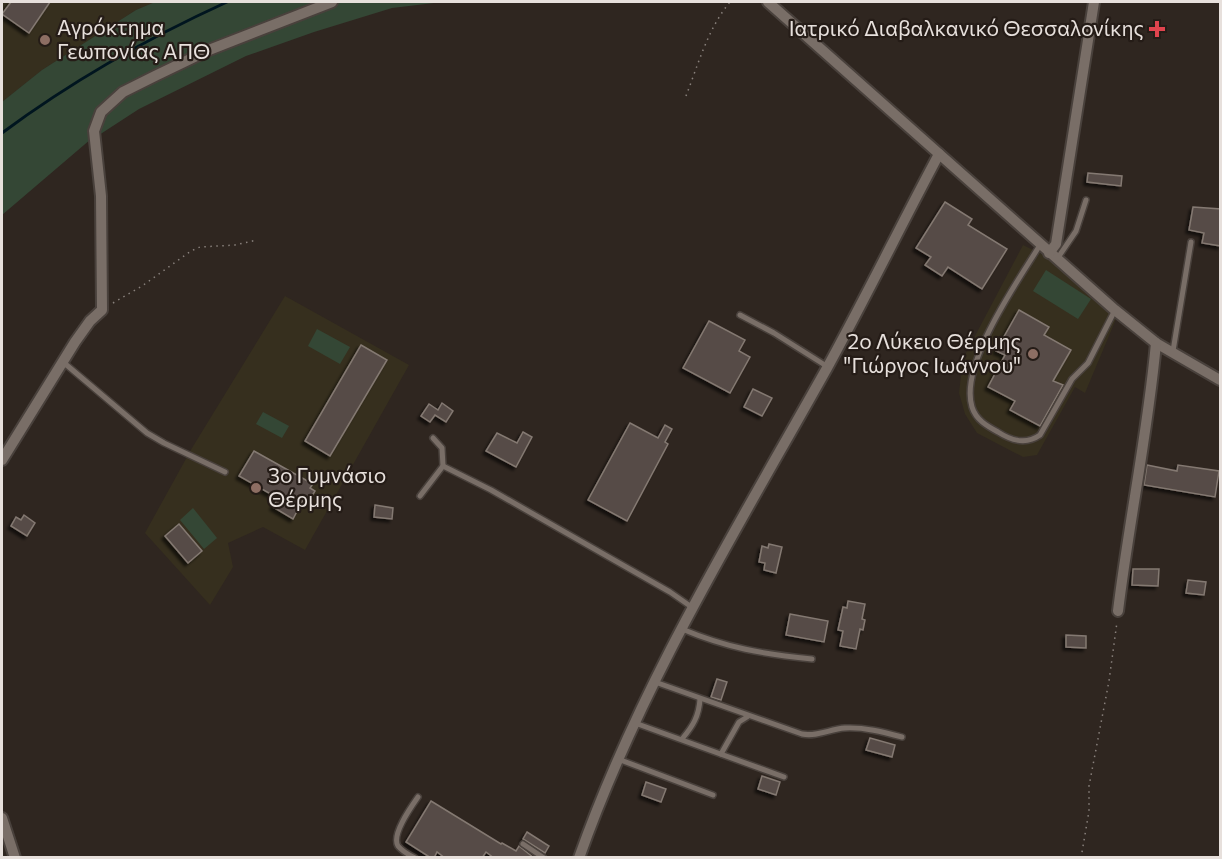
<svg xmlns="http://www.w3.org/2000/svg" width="1222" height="859" viewBox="0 0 1222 859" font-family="Commissioner,sans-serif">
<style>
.education{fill:#362f1e}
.green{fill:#344735}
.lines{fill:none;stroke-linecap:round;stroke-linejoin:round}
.stream{stroke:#00151f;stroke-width:3}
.building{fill:#564c46;stroke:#847972;stroke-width:1.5;filter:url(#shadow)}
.lane-casing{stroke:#49413c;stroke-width:8}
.street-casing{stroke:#49413c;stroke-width:14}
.path{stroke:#89817c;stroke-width:1.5;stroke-dasharray:1.5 4.5;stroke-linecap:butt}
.lane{stroke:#796e67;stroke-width:5}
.street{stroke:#796e67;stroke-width:10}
.health-dot{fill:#e0444e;stroke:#251c17;stroke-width:2}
.education-dot{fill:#8d6e63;stroke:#251c17;stroke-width:2}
.labels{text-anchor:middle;stroke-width:4.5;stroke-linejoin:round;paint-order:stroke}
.poi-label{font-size:21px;fill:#e7e0dc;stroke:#251c17;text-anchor:start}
</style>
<defs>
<filter id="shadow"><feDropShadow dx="-3" dy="3" stdDeviation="1.5" flood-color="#0009"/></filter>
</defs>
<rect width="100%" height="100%" fill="#2f2620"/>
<g class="education">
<path d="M2,2H155L136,10L42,70L2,102Z"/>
<path d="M1023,245L1047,257L1116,319L1085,393L1075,387L1037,455L1023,457L977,433L965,414L959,393L961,376L956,372Z"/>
<path d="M285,296L409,365L305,550L263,527L228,543L233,567L210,605L145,533L192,448Z"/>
</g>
<g class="green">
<path d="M155,2H314L192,51L125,85L95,113L90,123L91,139L2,215V102L42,70L136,10Z"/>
<path d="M337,2H435L434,3L392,8L314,32L246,56L139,109L99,135L101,120L105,113L127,94L209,53Z"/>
<path d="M1046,270L1091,299L1078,319L1033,291Z"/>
<path d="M317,329L350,347L340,364L308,346Z"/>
<path d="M263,412L289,426L282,438L256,424Z"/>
<path d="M193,508L217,538L204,549L180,520Z"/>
</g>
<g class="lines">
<path class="stream" d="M2,133C72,81 148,38 227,2"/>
</g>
<g class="building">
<path d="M11,2H50L29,33L2,14Z"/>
<path d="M1088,173L1122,176L1121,186L1087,182Z"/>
<path d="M945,202L972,219L968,225L1007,249L982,289L948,267L942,276L925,265L931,257L916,248Z"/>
<path d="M1193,207L1221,209V246L1202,243L1204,233L1189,230Z"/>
<path d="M1019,310L1049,327L1044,335L1071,350L1053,381L1063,385L1040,426L1010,410L1015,401L988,387L1005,355L996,351Z"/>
<path d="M709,321L745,340L739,351L750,357L730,393L683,368Z"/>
<path d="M361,345L387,360L330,456L305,441Z"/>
<path d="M753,389L772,398L762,416L744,407Z"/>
<path d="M442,403L453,411L446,422L435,415L430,422L421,416L429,404L438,410Z"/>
<path d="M630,423L658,438L665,425L672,429L665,442L668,444L627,521L588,500Z"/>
<path d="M523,432L532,437L516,467L486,451L497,433L517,443Z"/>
<path d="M254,451L313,484L310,488L315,491L308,503L303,500L293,519L273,507L278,498L239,476Z"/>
<path d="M1147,465L1177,471L1178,465L1219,471L1215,497L1144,485Z"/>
<path d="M375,505L393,508L392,519L374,517Z"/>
<path d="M24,515L35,523L27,536L11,526L16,517L21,520Z"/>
<path d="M179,524L202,551L188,563L165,536Z"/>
<path d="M769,544L782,547L776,573L764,570L765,563L759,562L762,546L768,548Z"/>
<path d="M1133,569H1159L1158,586L1132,585Z"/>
<path d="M1188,580L1206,582L1204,595L1186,593Z"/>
<path d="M848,601L865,604L862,619L865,620L863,630L860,629L856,649L840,646L843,631L838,630L843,607L847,608Z"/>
<path d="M790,614L828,621L824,642L786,635Z"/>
<path d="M1066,635L1086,636V648L1066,647Z"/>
<path d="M717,679L727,682L721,700L711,697Z"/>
<path d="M870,738L895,745L892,757L866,750Z"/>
<path d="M762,776L780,782L776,795L758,789Z"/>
<path d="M646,782L666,789L661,802L642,795Z"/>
<path d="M431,801L501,844L502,843L516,851L519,846L534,858H494L486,852L482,858H445L437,852L434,858H431L406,842Z"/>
<path d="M527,832L549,846L545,853L523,839Z"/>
</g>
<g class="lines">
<defs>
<g id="lane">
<path d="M1040,245C1018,281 959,364 972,407C976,420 987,426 998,432C1012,441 1026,445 1040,435L1072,379L1088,363L1115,310"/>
<path d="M1057,259L1076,231L1086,200"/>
<path d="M740,315L774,333L828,367"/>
<path d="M1173,351L1191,242"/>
<path d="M63,362L147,433L164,443L225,472"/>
<path d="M443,466L491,490L670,592L693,608"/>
<path d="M420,496L443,466L442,448L433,438"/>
<path d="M682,629C727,648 763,654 812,659"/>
<path d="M655,682L802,734C817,737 830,729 845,728C864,727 883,732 902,737"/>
<path d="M635,723L784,777"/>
<path d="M682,739C693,726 699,716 700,699"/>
<path d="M721,754L739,722L747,717"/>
<path d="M618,759L713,795"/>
<path d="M523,844L544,858"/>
<path d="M415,858C409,855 402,851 398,846C391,835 411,807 418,797"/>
</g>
<g id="street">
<path d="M768,2L1115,310L1156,343L1220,380"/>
<path d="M1049,253L1056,244L1094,2"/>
<path d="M2,460L75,342L90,321L102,310L101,196L94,131L101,112L123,92L155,76L209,50L332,2"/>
<path d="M1118,611C1129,521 1148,432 1156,343"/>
<path d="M2,818L15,858"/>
<path d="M579,858C640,685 738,527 827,368C866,297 901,225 939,154"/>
</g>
</defs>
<use href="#lane" class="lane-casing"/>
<use href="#street" class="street-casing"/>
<g class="path">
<path d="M686,96C698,65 708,28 730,2"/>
<path d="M113,303L142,286L191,251L200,247L235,245L257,240"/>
<path d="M1081,858L1089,811V786L1109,681L1117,622"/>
</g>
<use href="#lane" class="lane"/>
<use href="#street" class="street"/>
</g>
<path class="health-dot" d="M1154 20h6v6h6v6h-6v6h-6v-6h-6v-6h6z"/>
<g class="education-dot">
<circle cx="45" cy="40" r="6"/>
<circle cx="1033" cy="354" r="6"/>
<circle cx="256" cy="488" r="6"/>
</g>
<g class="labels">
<g class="poi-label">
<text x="57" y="35">Αγρόκτημα<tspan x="57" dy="24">Γεωπονίας ΑΠΘ</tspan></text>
<text x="1144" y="36" text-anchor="end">Ιατρικό Διαβαλκανικό Θεσσαλονίκης</text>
<text x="1021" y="349" text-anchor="end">2ο Λύκειο Θέρμης<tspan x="1021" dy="24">"Γιώργος Ιωάννου"</tspan></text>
<text x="268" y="483">3ο Γυμνάσιο<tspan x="268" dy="24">Θέρμης</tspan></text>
</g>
</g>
<rect width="1222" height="859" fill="none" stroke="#e7e0dc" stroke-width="6"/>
</svg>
